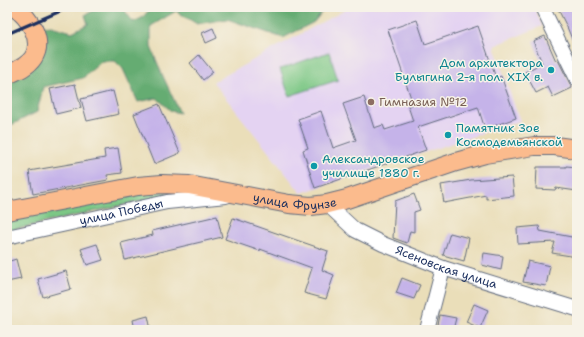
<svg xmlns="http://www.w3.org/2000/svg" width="584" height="337" viewBox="0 0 584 337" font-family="'Shantell Sans',sans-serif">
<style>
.built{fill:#e4d3f2}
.green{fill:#7cc785;stroke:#4c7b72}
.forest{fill:#65ac72;stroke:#406e68}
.building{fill:#c5b3e9}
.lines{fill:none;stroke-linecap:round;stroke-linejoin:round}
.minor-casing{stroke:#636c7e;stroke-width:16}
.major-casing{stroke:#636c7e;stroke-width:20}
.minor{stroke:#fff;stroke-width:14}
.major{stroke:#fbbb8d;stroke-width:18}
.rail{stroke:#1b2f5e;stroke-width:3}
.culture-dot{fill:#0f9aa8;stroke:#f7f3e8;stroke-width:1.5}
.education-dot{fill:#8d6e63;stroke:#f7f3e8;stroke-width:1.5}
.labels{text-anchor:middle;stroke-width:3;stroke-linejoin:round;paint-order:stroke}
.culture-label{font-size:12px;fill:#0d838f;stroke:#f7f3e8;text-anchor:start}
.education-label{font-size:12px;fill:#785e54;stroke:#f7f3e8;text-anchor:start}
.street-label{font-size:12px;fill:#1b2f5e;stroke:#f7f3e8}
</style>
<rect width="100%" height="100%" fill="#f7f3e8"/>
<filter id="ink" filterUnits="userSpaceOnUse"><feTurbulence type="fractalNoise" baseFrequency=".025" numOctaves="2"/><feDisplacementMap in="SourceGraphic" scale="8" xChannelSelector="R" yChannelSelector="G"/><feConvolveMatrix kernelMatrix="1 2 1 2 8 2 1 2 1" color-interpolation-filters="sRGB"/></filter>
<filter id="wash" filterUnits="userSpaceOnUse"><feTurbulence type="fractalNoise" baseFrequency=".012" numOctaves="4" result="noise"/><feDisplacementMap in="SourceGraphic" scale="16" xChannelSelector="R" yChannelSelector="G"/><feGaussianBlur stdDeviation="0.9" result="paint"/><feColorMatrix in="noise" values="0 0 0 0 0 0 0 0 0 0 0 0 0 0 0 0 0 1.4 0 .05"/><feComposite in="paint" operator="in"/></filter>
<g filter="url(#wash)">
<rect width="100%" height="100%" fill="#eadeb9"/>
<path class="built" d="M350,7H534L542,26L494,46L520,121L301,193L213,82Z"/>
<g class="green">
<path d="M329,52L338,80L289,96L280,69Z"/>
<path d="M167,191L168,195L7,231V220L135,194Z"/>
</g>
<path class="forest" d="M101,7H122L133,22L142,18L152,7H326L314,22L283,38L227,19L197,24L176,11L151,26V47L162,74L180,113L171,111L157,98L138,102L123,69L115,61H102L83,78L43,87L37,112L7,127V80L23,72L39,26H51L72,32L88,24L85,15Z"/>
<g id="blocks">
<g class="building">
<path d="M557,7H577V51L567,27Z"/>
<path d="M417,20L425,44L478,26L496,78L501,76L516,118L485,129L478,107L418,127L426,150L315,188L303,150L308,148L298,119L321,111L333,148L356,140L343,104L364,97L374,128L383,125L385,130L413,121L408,106L413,104L388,30Z"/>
<path d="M213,28L217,38L206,43L202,33Z"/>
<path d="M545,36L556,61L558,60L572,88L553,97L548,87L536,93L525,72L542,63L533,41Z"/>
<path d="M199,55L213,72L203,80L190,63Z"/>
<path d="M75,84L81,108L56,114L50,89Z"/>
<path d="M113,91L119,114L87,121L81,99Z"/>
<path d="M159,104L180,153L154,164L134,114Z"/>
<path d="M118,148L122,173L107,175L108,180L33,194L29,171L105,158L104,150Z"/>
<path d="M566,166L577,167V191L556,188L555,190L536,189L537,167H566Z"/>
<path d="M512,177L514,196L486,199V195L444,203L441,185L471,180Z"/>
<path d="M414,194L420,210L414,212V232L410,231L407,243L393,238L395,201Z"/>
<path d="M217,216L222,237L125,260L121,243L153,235L152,231Z"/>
<path d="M233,218L328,251L322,270L334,275L326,299L304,293L312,268L260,249V251L225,239Z"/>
<path d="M539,226L540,231L577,238V257L552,253L555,242L518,244L517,228Z"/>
<path d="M450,233L469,238L464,261L443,255Z"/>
<path d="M97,244L103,260L87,265L81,249Z"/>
<path d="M484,253L503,256L501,270L482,265Z"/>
<path d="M16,259L21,279L7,282V262Z"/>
<path d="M528,261L550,266L546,286L523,282Z"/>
<path d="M66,271L71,289L43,297L38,279Z"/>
<path d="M402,278L420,285L414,299L396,293Z"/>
<path d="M474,304L488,310L480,328L466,322Z"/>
<path d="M440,315L456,318L453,330H437Z"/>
<path d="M148,316L151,330H135L133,320Z"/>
</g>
</g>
</g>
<g filter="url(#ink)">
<use href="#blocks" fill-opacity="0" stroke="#636c7e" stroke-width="1"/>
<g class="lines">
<defs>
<g id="minor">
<path d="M542,7L577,79"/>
<path id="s1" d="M327,204L355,230L383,244L443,268L577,309"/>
<path id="s2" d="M7,237L167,202L226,196"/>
<path d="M427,330L443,268"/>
</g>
<g id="major">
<path d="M7,75C16,71 27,67 33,58C45,40 28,16 14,7"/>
<path id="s3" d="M7,211L138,186L162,184L189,185L289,204L311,206L327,204L347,199L456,162L485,154L534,146H555L577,149"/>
</g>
</defs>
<use href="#minor" class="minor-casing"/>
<use href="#major" class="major-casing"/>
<use href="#minor" class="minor"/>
<use href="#major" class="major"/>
<path class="rail" d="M7,34L70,7"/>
</g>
</g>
<g class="culture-dot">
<circle cx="551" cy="70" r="4"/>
<circle cx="448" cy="135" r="4"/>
<circle cx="314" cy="166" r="4"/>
</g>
<circle class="education-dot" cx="371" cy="102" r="4"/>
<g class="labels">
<g class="culture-label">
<text x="543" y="67" text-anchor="end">Дом архитектора<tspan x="543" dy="14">Булыгина 2-я пол. XIX в.</tspan></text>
<text x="456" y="132">Памятник Зое<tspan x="456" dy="14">Космодемьянской</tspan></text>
<text x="322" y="163">Александровское<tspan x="322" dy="14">училище 1880 г.</tspan></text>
</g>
<g class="education-label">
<text x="379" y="106">Гимназия №12</text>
</g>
<g class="street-label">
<text dy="4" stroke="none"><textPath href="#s3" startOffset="292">улица Фрунзе</textPath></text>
<text dy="4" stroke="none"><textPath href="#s2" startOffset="117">улица Победы</textPath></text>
<text dy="4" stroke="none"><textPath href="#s1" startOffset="137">Ясеновская улица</textPath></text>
</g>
</g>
<rect width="584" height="337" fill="none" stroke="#f7f3e8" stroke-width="24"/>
</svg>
